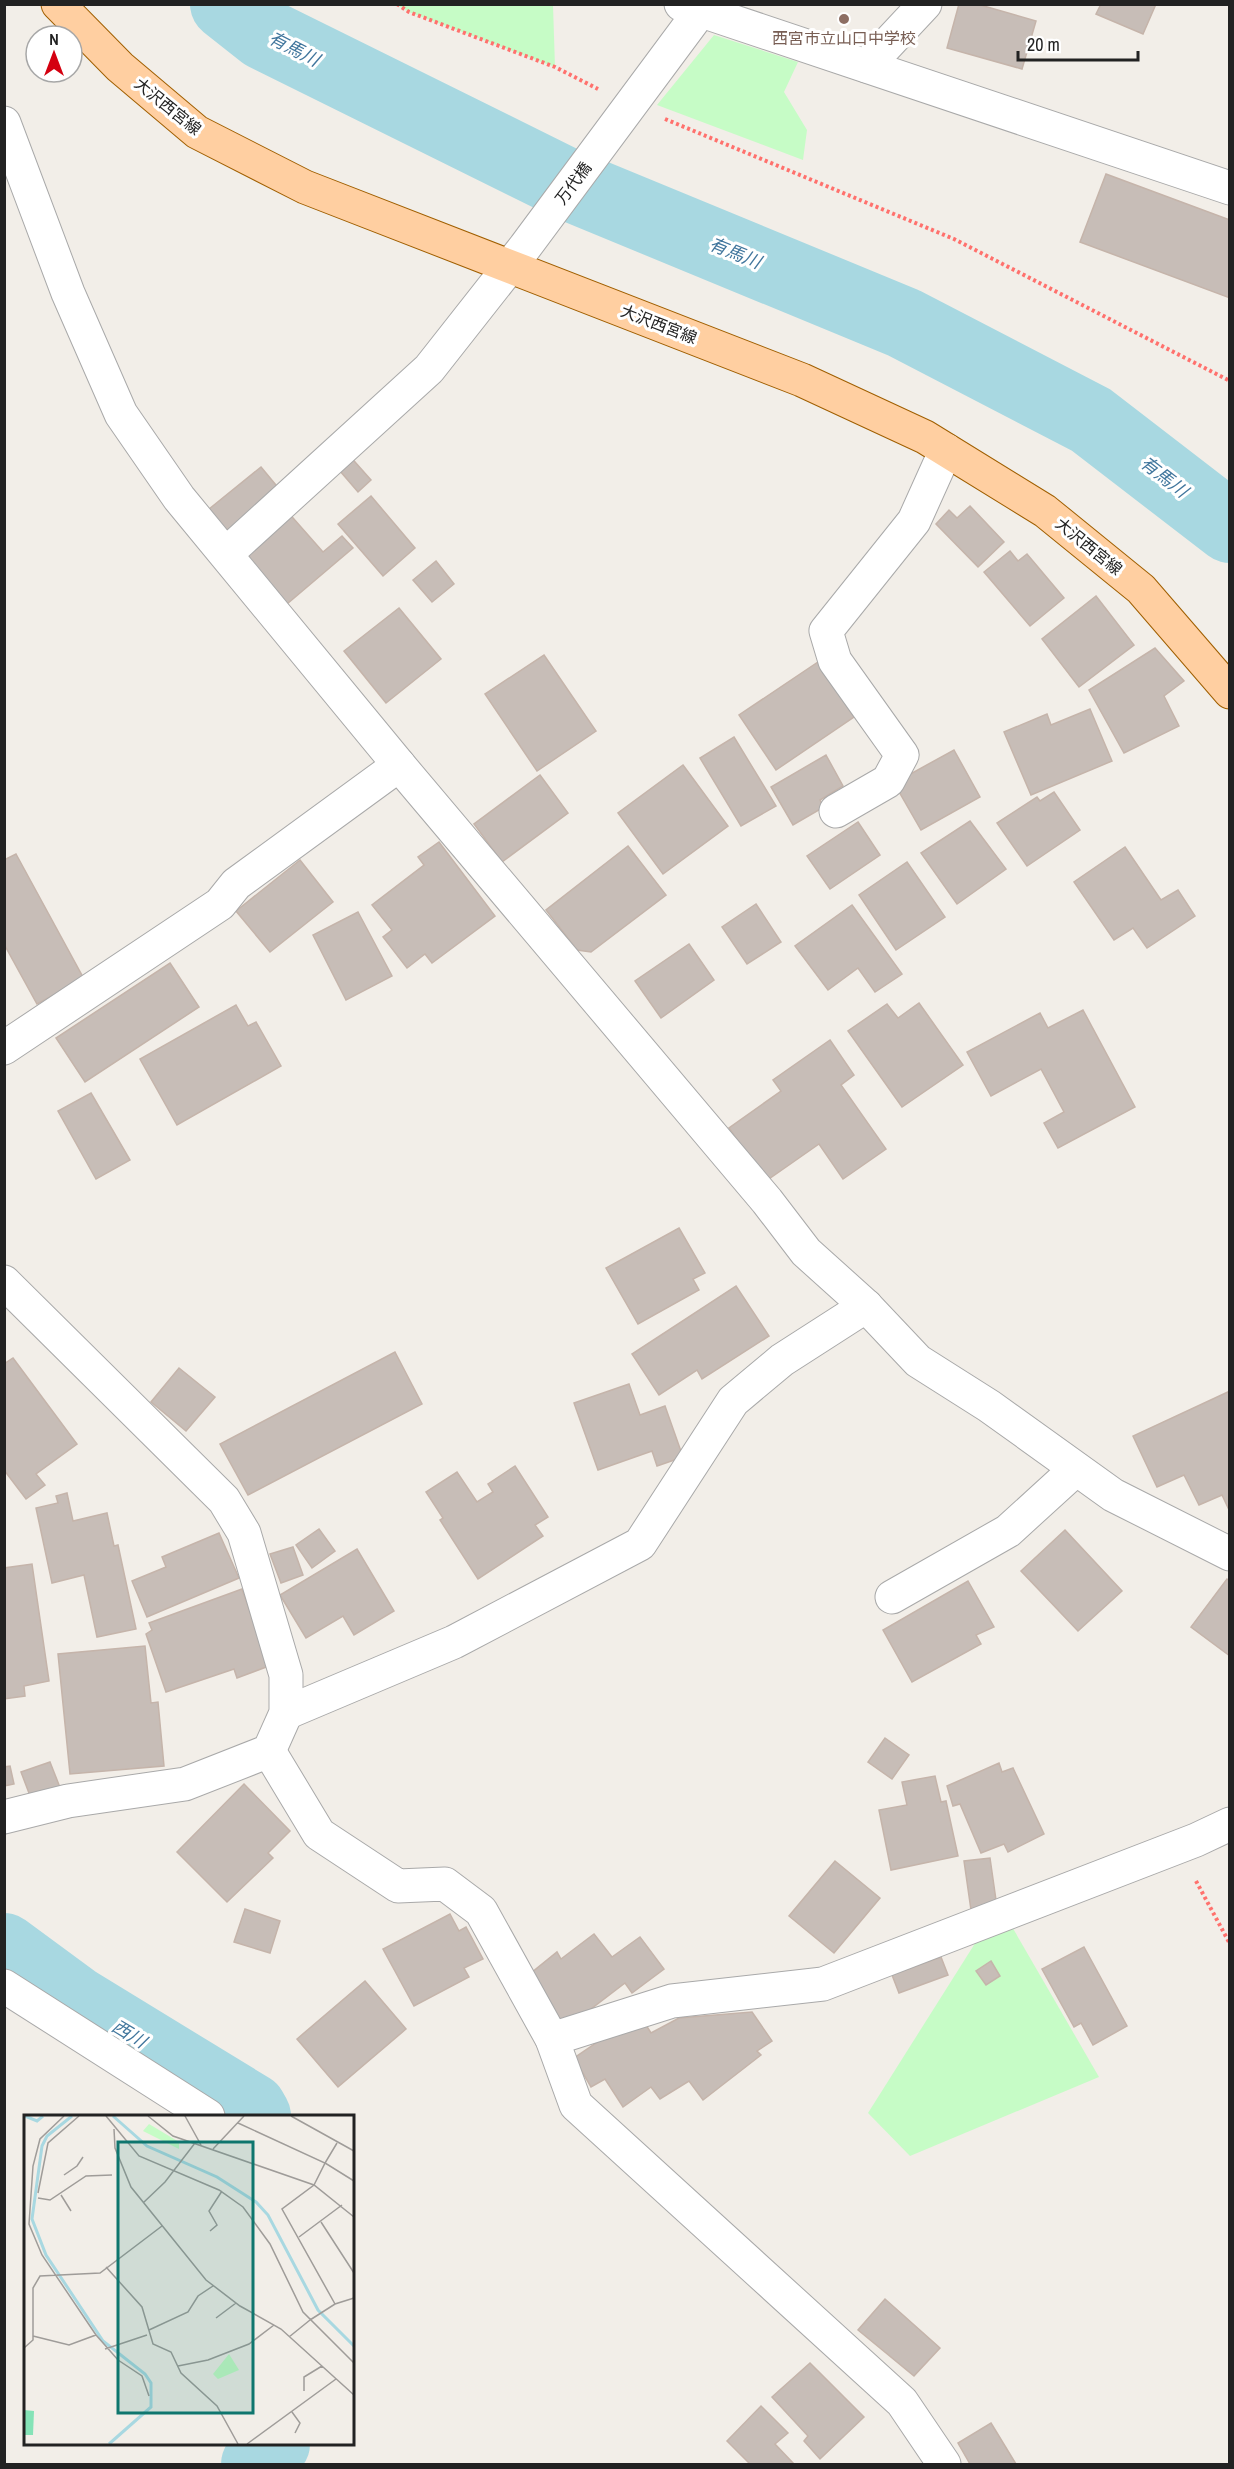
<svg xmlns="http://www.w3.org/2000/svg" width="1234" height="2469" viewBox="0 0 1234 2469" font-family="'Archivo Narrow','Noto Sans JP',sans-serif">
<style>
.park{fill:#c6fcc6}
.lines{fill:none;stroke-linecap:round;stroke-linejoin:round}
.river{stroke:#a8d8e1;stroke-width:72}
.building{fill:#c7bdb7;stroke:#c5b4aa;stroke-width:1.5}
.street-casing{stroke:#a9a9a9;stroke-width:35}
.primary-casing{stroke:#a05f00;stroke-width:35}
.path{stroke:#ff716d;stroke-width:4;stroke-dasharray:3 3;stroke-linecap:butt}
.street{stroke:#fff;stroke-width:33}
.primary{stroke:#ffcfa1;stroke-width:33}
.education-dot{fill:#8d6e63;stroke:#fff;stroke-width:2}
.labels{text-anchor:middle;stroke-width:6;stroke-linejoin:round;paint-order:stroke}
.education-label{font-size:16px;fill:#785e54;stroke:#fff}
.street-label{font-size:16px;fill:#222;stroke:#fff}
.water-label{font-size:18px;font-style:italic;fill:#41769d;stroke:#fff}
.inset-river{fill:none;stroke:#a8d8e1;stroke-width:3}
.inset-road{fill:none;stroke:#9f9c99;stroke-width:1.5}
.view{fill:#0f766e;fill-opacity:0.15;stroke:#0f766e;stroke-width:3}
.inset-edge{fill:none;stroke:#222;stroke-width:3}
</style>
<rect width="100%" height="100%" fill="#f2eee8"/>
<g class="park">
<path d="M397,5H553L555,67L409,12Z"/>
<path d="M714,35L798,62L784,92L807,130L803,160L657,105Z"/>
<path d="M1011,1925L1099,2077L910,2156L868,2113L979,1937Z"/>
</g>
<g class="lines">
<g class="river">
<path d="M226,4L264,34L567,184L904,323L1091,420L1230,527"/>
<path d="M4,1949L76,2002L251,2109L255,2116"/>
<path d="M257,2464L274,2444"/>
</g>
</g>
<g class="building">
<path d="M959,4H977L1036,21L1022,69L947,48Z"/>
<path d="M1101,4H1156L1143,34L1096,14Z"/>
<path d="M1106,174L1230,220V298L1080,242Z"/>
<path d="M347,453L371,480L358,492L334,464Z"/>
<path d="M261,467L285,496L232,538L209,509Z"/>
<path d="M371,496L415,548L383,576L338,524Z"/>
<path d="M970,506L1004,542L978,567L936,524L949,510L957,518Z"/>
<path d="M286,510L323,552L342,536L353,548L287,604L240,549Z"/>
<path d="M1010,551L1018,561L1027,554L1064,598L1030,626L984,572Z"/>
<path d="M436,561L454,584L432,602L413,580Z"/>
<path d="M1096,596L1134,645L1079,687L1042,639Z"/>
<path d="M399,608L441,659L386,703L344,651Z"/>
<path d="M1155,648L1184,681L1164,696L1179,726L1124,753L1089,690Z"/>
<path d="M544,655L596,731L537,771L485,694Z"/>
<path d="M818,662L854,717L776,770L739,715Z"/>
<path d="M1090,709L1112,761L1031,795L1004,732L1047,714L1051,725Z"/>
<path d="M734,737L776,806L741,826L700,758Z"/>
<path d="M954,750L980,797L921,830L894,783Z"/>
<path d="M826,755L843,786L820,800L824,807L793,825L771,787Z"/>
<path d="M683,765L728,826L663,874L618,813Z"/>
<path d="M540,775L568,813L502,862L474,824Z"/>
<path d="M1054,792L1080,830L1027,866L997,823L1037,797L1040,801Z"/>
<path d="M970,821L1006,869L957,904L921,853Z"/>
<path d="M858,822L880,855L830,889L807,856Z"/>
<path d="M439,842L495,916L432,963L425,954L407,968L383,937L392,930L372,905L424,865L418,857Z"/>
<path d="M628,846L666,895L591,952L577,950L546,910Z"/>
<path d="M1125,847L1161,900L1178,890L1195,916L1147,948L1133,928L1114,940L1074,882Z"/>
<path d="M16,854L84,979L37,1004L4,944V860Z"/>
<path d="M300,860L333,902L270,952L236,911Z"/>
<path d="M907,862L945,917L896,950L859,895Z"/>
<path d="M756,904L781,942L747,964L722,927Z"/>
<path d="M852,905L902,974L875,992L858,968L828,990L795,946Z"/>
<path d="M358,912L392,976L346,1000L313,935Z"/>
<path d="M689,944L714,980L661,1018L635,981Z"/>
<path d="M170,963L199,1007L85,1082L56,1038Z"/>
<path d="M919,1003L963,1065L902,1107L848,1031L887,1004L898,1018Z"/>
<path d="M236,1005L248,1026L256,1022L281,1066L177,1125L140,1059Z"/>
<path d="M1083,1010L1135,1107L1058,1148L1044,1123L1064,1112L1041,1069L991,1096L967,1052L1040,1013L1048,1028Z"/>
<path d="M830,1040L854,1075L841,1085L886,1149L843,1179L819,1144L766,1181L729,1128L781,1091L773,1080Z"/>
<path d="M91,1093L130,1160L96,1179L58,1111Z"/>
<path d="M679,1228L705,1273L693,1279L699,1290L638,1324L606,1268Z"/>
<path d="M736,1286L769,1336L702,1379L697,1370L659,1395L632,1354Z"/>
<path d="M395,1352L422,1404L248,1495L220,1444Z"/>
<path d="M13,1358L77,1444L36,1474L45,1485L26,1499L4,1470V1364Z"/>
<path d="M179,1368L215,1397L186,1431L151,1402Z"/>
<path d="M629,1384L640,1415L665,1406L683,1457L657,1466L652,1451L598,1470L574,1403Z"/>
<path d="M1230,1391V1512L1222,1495L1199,1505L1184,1475L1157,1487L1133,1436Z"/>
<path d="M515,1466L548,1517L535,1525L543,1536L478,1579L440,1520L443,1518L426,1492L457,1472L477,1502L493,1492L488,1484Z"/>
<path d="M67,1493L73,1521L107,1513L114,1546L118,1545L136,1629L97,1637L84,1575L52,1583L36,1508L58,1503L56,1496Z"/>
<path d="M319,1529L335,1551L312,1568L296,1545Z"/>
<path d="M1065,1530L1122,1591L1078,1631L1021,1571Z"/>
<path d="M219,1533L239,1578L147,1617L132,1581L166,1567L162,1557Z"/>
<path d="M293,1547L303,1575L281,1583L270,1554Z"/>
<path d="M357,1549L394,1611L354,1635L343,1616L306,1638L280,1595Z"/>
<path d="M32,1564L49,1681L24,1686L25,1696L4,1699V1568Z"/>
<path d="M1227,1579L1230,1581V1656L1191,1627Z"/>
<path d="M968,1581L994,1627L976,1635L981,1644L912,1682L883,1630Z"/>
<path d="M242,1589L269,1666L237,1678L234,1669L166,1692L146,1634L152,1630L149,1623Z"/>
<path d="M145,1646L151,1703L158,1702L164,1766L70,1774L58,1654Z"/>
<path d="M885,1738L909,1755L892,1779L868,1762Z"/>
<path d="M50,1762L61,1790L32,1801L21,1772Z"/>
<path d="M999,1763L1002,1772L1013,1768L1044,1834L1008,1852L1004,1844L981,1853L960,1804L953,1806L947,1786Z"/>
<path d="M10,1766L14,1784L4,1786V1767Z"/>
<path d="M935,1776L941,1802L946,1801L958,1856L891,1870L879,1810L907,1805L902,1782Z"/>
<path d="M244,1784L290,1831L268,1853L273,1858L227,1902L177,1852Z"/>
<path d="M990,1858L997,1907L971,1910L964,1861Z"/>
<path d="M835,1861L880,1898L834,1953L789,1916Z"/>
<path d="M245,1909L280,1921L270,1953L234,1942Z"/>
<path d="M450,1914L459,1931L466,1927L483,1959L464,1968L469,1977L414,2006L383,1949Z"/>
<path d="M594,1934L612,1957L640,1937L664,1969L632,1993L625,1983L562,2031L531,1973L557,1952L561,1959Z"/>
<path d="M1084,1947L1127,2026L1093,2045L1081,2023L1074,2027L1042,1969Z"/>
<path d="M941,1957L948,1975L899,1993L892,1975Z"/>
<path d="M991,1961L1000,1976L986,1985L976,1971Z"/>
<path d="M365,1981L406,2029L338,2087L297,2039Z"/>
<path d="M752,2012L772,2041L757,2051L761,2055L703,2100L689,2081L660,2099L651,2087L623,2107L605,2079L591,2087L574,2058L599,2041L646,2025L651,2033L679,2018Z"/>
<path d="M885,2299L940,2348L914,2376L858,2330Z"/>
<path d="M810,2363L864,2417L820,2459L804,2441L808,2436L772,2397Z"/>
<path d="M761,2406L788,2433L775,2444L794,2464H750L727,2441Z"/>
<path d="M991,2423L1016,2464H970L958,2443Z"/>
</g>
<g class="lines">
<defs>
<g id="street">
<path d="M681,4L1230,188"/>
<path d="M867,66L925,4"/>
<path d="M4,123L68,293L121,414L179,498L399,765L767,1201L806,1252L866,1306L918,1361L989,1406L1113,1495L1230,1554"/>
<path d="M226,554L429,369L525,247L701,10"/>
<path d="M836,811L888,781L902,755L835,661L826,631L914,521L946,450"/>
<path d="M4,1048L220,904L236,884L399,765"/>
<path d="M4,1282L224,1500L244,1533L286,1675V1713L269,1751L185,1784L68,1801L4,1817"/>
<path d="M892,1597L1008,1531L1076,1469"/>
<path d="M286,1713L454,1642L640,1544L733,1401L782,1360L866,1306"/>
<path d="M269,1751L319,1834L398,1886L445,1884L481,1911L552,2039L576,2105L902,2402L944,2464"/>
<path d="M4,1986L208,2116"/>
<path d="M552,2039L672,2001L823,1984L1196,1840L1230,1824"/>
</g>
<path id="primary" d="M58,4L120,67L197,132L305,187L802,380L925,437L1045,511L1141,589L1230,692"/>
</defs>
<use href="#street" class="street-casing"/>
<use href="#primary" class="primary-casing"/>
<g class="path">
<path d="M397,4L409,12L555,67L598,89"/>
<path d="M665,119L954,239L1230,381"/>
<path d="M1196,1881L1230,1944"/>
</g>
<use href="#street" class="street"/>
<use href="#primary" class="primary"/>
</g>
<circle class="education-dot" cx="844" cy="19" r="6"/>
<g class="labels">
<g class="education-label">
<text x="844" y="44">西宮市立山口中学校</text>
</g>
<g class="street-label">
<text transform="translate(168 106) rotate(39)" y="6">大沢西宮線</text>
<text transform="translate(573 183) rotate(-53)" y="6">万代橋</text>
<text transform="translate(659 324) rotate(21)" y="6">大沢西宮線</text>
<text transform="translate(1089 546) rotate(39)" y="6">大沢西宮線</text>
</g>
<g class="water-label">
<text transform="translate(294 49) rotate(27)" y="6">有馬川</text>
<text transform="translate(735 253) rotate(22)" y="6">有馬川</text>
<text transform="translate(1164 477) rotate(38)" y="6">有馬川</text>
<text transform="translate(129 2034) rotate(31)" y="6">西川</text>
</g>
</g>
<g transform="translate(24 2115)">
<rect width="330" height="330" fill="#f2eee8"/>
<path d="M125,9L155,27V34L119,16ZM205,239L215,255L194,264L189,259Z" fill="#c6fcc6"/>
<path d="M0,295L10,296L9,320H0Z" fill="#85e3b7"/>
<path class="inset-river" d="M1,1L13,6L19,1M48,1L23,21L18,31L8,104L22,140L79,226L121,259L127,268V292L85,329M89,1L123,31L193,62L232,87L244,100L294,195L330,231"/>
<path class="inset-road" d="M40,1L16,24L9,51L5,109L18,140L72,220M82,1L115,41L195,75L219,92L246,129L279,197L330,248M124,1L149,21L290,70L330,102M161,1L177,30M267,1L330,36M214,8L301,48L290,70L258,94L311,189M90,14L91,33L107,72L182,165L216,191L257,214L330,280M313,28L301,48L330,66M189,34L220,1M40,60L53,51L59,42M14,78L24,28L55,1M37,80L47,96M14,83L26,85L62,61L88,60M119,88L141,67L171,28M297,107L330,158M186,116L193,110L185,96L198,76M275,122L318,90M82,152L118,192L129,229L147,237L157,258L193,291L214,329M192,203L212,188M286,205L311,189L330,183M125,215L164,197L174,181L189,171M9,221L45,230L72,220L94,245L118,261L125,281M265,222L286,205M0,233L9,225V173L16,161L76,158L138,111M81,234L123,220M154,251L184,245L225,229L250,210M280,276V262L298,251M268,297L276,308L271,318M223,329L312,264"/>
<path class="view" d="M94,27H229V298H94Z"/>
<rect width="330" height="330" class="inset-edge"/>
</g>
<rect width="1234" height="2469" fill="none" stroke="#222222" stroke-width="12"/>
<g transform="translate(54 54)"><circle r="28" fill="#ffffff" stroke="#a7a7a7" stroke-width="1.5"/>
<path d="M0-4.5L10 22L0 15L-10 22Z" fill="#d40010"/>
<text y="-9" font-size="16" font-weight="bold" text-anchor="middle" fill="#222222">N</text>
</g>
<path d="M1018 51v9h120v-9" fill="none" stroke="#222222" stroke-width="3"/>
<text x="1027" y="51" font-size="18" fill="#222222" stroke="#ffffff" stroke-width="4.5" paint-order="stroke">20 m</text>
</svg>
